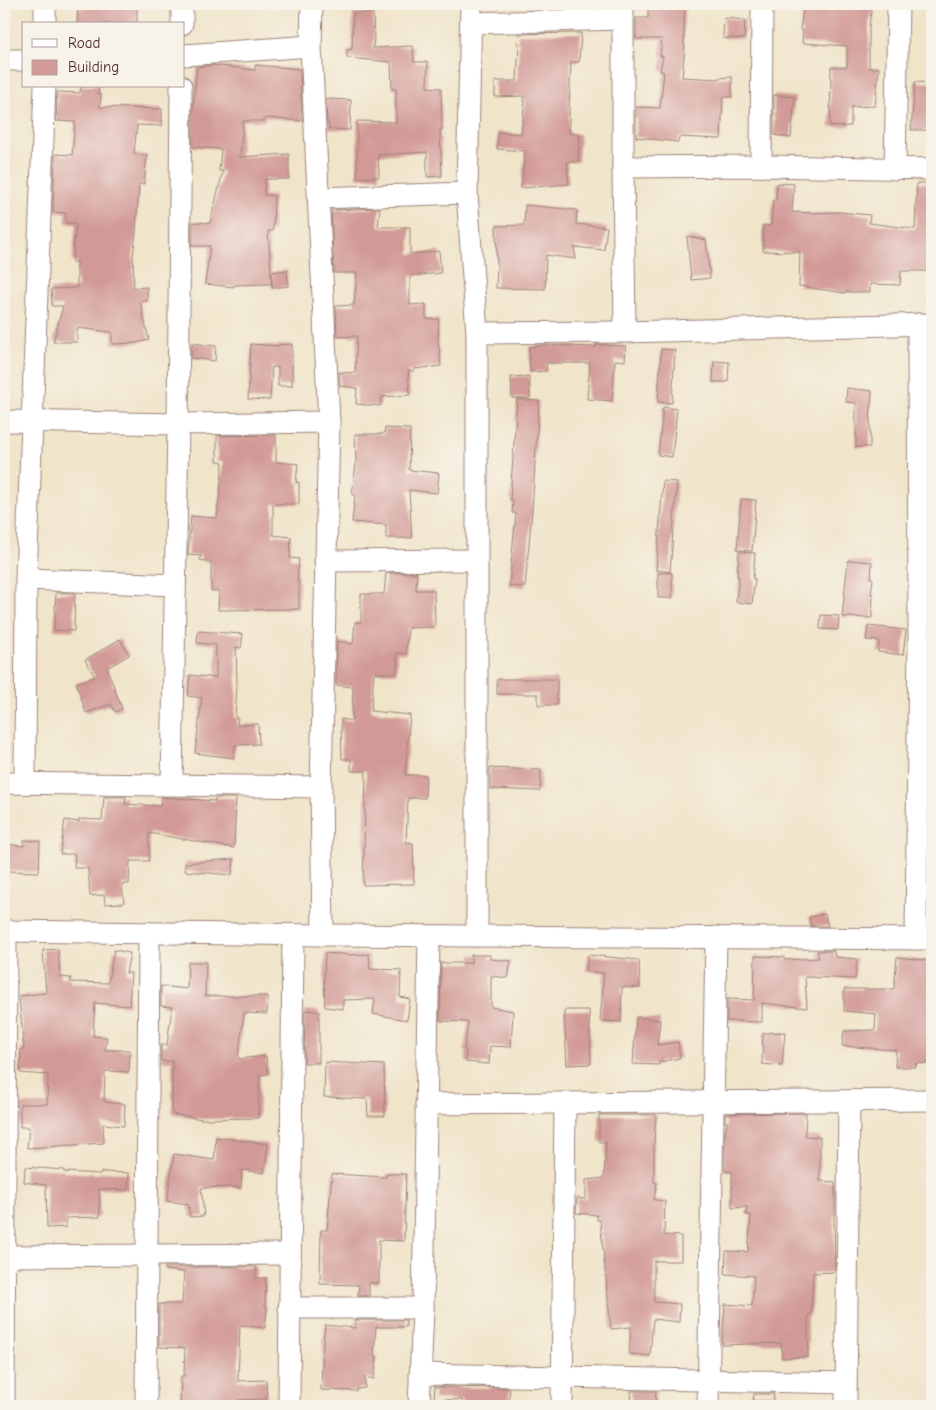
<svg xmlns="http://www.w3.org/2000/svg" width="936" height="1410" viewBox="0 0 936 1410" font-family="'Comic Neue',sans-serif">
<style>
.building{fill:#d29a97}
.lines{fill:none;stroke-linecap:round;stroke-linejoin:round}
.minor-casing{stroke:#9d827a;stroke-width:23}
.minor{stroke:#fff;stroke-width:21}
</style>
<rect width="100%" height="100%" fill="#f7f3e8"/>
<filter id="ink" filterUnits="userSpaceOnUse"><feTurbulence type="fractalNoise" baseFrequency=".02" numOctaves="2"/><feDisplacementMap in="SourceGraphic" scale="10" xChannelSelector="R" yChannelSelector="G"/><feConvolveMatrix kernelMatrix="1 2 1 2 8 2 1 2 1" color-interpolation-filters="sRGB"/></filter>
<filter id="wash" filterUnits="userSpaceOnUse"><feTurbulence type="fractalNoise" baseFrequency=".0096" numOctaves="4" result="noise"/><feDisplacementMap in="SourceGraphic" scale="20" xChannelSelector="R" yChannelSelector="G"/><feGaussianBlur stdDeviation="1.12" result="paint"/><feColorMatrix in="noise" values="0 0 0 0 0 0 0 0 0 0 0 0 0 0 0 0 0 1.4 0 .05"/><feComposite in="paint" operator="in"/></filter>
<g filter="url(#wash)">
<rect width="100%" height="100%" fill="#f0e4c9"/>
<g id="blocks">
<g class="building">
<path d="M100,4H137V24H77L78,8H100Z"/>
<path d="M671,4H685L684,20V45H685L682,77L718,79V78L732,77V97H723L721,139L679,137L678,142L636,137V107L660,108L664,72L660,71L663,56H660L662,39H636V18H648V6H671Z"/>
<path d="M804,4L815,6V4H820L856,7V4L872,6L869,26V68H879L875,106L851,107V126L830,127L831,67H847V46L802,43L803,30H800Z"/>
<path d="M353,13H373L374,37L373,48L413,46L414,62H428L427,87L441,88L442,130H440L442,176L427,177V152L378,155L379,177L357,178V121L396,122V89H392L391,62L347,58V50L352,49Z"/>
<path d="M724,18L745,20L744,39L723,38Z"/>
<path d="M581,33L579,62H571L569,110V133L580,134L578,162H567L569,184L521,188L525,151L497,149L498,132L521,134L525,100H523L524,96L495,97V81H517L519,43L517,42L518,34Z"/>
<path d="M213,65L255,70V65L300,69L302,121L265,118V121H243L240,157L289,154V179H265L264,195L274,196L273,231H268L272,284L234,285V287L205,284L210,246H192V222L210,223L223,171H219L221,149L193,147V107L197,67Z"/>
<path d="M915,82L932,83V130H911Z"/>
<path d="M81,86H99L98,94H101L100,107L162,109V126L137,125L134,154L147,155L144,184H139L136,232L133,256L134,288L147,287V301L140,302L149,340L136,343L112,344V332L77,328V342H53L63,306H52L51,289L77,288V262H72L76,223H66V213L53,212L55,154L72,155L75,122L56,121L57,92L80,93Z"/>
<path d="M774,95L795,97L791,138L774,135Z"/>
<path d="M326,99L351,100L350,130L329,129V124L327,123Z"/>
<path d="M777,183L794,184L792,212L812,213L840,212L870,215L869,223L915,229L917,183H931L930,200H932V214H931L932,271H901L900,285L870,284V292H845V293L799,286L800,252L763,251V225L771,226L773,200H776Z"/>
<path d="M525,205L577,210L576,224L607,227L604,250L574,247L576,259L546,255L545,289L496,288L497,268L496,226L524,225Z"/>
<path d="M380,208L378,227H410V254L439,251L441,273L410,276V305L426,304V319H439L438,340L441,366L414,369V371H408L410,395L382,397L380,406L356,404L357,388L340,386L339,372L355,373L357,336L337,337L336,306L354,305L357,273H334L331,210Z"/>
<path d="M687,236L706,240L710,278L691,280Z"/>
<path d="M287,270L288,286L272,288L271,272Z"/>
<path d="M192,343L216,346L215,361L191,358Z"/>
<path d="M251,344L278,346V345L292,344V386H278V367H272L270,400L248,399Z"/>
<path d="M544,345L596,347V345H603L626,346L625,361L615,360L612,401L587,399L590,363H546L547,371L530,372L529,347Z"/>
<path d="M661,349L675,350L672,403L658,402Z"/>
<path d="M714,361L729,362L728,382H713Z"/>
<path d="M529,376L530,398H512L511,377Z"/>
<path d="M847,388L872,391L870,420V447H856V403L846,402Z"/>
<path d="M517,399L539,401L532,511L525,587L509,586L516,513H512L513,500H510Z"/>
<path d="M663,407L677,409L672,457L658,455Z"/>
<path d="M385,428L410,429L409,470L439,473L437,493L409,490L412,538H386V525L352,522L355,495H352L356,464L355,434H384Z"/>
<path d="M276,435V462L298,464L296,483L299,482V504H273V535L291,537L290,558L299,559L297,581H299V609L218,610L219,591H211V562L200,560L201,556L188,555L191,516L217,518L223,462L217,461V436Z"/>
<path d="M663,481L677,482L670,572L656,570Z"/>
<path d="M741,499L756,500L752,551L737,550Z"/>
<path d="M739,552L755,553L753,579H755L752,604L736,602L739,576H737Z"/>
<path d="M848,560L872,562L871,578L873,579L871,594H873L872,618L842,617Z"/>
<path d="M386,573H417L416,590H434L435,627L408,628L406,654L397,653V673H374L371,711L410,715L405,775H426L425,798H408L406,842L413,843L414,884L363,885L366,771H351V759H342L341,719L352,721L353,687L336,685L337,641L353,644L355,622H361V594H384Z"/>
<rect x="658" y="573" width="14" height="25"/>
<path d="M56,593H75L74,631L54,630Z"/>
<path d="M821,615L839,616L838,630L820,629Z"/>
<path d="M868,626L906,630L903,655L878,652L879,641L866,640Z"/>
<path d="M198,631L243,634L241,648L236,647L237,685L235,718H238L237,725L258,724L259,744L235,745L234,758L195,753L202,698L188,696L190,675L216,678V645L197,643Z"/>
<path d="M120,639L129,655L107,668L122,709L115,712L111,704L86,713L76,683L95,677L85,660Z"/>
<path d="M497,679H557V705H538V694H497Z"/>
<path d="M490,768L541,770L540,791L490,789Z"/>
<path d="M104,797H126L125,804L160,806L161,797L215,801V798H236L234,848L149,833V861H130L129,884H122L124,903L105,904L104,895L90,896L88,868H74L75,854H60L65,820L79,822V819L102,820Z"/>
<path d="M24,840L40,841L39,872L4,871V844L24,846Z"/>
<path d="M234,859L232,875L185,871V863Z"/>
<path d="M825,914L828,926H811L809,917Z"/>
<path d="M58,949L60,977L71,978L70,982L108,983L114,950L130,953L126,973H131L129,1006L95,1003L93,1036L107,1037L105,1050H130L129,1072L105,1071L104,1102L125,1104L124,1126L103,1124L104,1143L27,1148L29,1127H20V1104H47L48,1075L20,1073L21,1049H24L19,996L46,993L43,950Z"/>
<path d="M817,951H834L835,957L857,959L855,979L805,977L807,1008L762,1003V1022L727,1021V999L754,1000L755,956L784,957V960L819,958Z"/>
<path d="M325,953L352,955L369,954L370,969L401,970L400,997L410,999L407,1020L373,1014L375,999L343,1000V1009L325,1007L324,978Z"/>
<path d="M471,955H490V959L511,961L508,978L491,976V1007L513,1011L511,1047L490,1046L489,1064L466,1062V1050H464L468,1022L440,1021L441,963H471Z"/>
<path d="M588,955L639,960L640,988L622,987L621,1022L600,1021L604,973L586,971Z"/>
<path d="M897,957L932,961V1064L916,1063V1067H895L896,1050L842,1046L844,1031L875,1030L876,1014L844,1011V989H894Z"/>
<path d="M188,962H206L205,996H268L267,1014L244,1013L238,1059L266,1056L268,1074L260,1075L258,1118L202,1119L172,1114V1061H161V1045H167L172,1007L161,1006V986L187,989Z"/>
<path d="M305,1010L319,1011V1063H304Z"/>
<path d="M564,1010H589L591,1064L567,1065Z"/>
<path d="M636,1017L660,1020L657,1045L678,1042L680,1058L659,1062V1065L633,1064Z"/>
<path d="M785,1032L782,1066L762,1064L763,1033Z"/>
<path d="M325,1062L384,1065L385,1116H368L367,1099L324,1097Z"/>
<path d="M806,1113L805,1136L820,1137V1181L835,1182V1215H834L835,1272L813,1273L811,1315H808V1357L782,1358L781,1343L722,1345L725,1304L752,1306L754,1276L725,1274L726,1251L748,1252L751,1215H746L747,1207L732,1208V1172L725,1171V1133L727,1122H725V1114Z"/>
<path d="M599,1115H656L654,1142V1182L657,1183L654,1200L665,1201L664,1235L681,1236V1261H654V1302L680,1304L679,1322L653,1319L650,1356L629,1354L631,1327L611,1329L600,1220H597V1215L576,1213L577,1198L586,1199V1180L604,1178L606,1142H599Z"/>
<path d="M216,1137L268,1144L264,1173L242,1170L241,1188L229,1187L201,1188L204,1216L190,1217L188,1204L167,1201L174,1154L214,1160Z"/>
<path d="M25,1167L64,1170V1172L100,1174L101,1172L129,1173L128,1190L99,1189L100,1217L66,1218V1227L47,1228L46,1185L24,1182Z"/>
<path d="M332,1174L386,1177V1174H406L404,1241L379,1240V1283H369V1296H358L359,1285L320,1284L321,1230H327Z"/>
<path d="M165,1267H257L255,1278H266L265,1306L267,1307L265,1328L240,1325L238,1381L266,1380L267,1399L238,1400V1406H183V1403H180L181,1376H184L185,1348L159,1347V1304H181L182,1302L184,1272L165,1270Z"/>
<path d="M355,1320H406V1327H376L374,1356H377L374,1379L365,1377V1388L357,1389V1391L321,1390L323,1342L325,1325L355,1328Z"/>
<path d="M435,1387L510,1388L508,1406H462V1400L434,1399Z"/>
<path d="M631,1391H656L655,1406H632Z"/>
<path d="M754,1394H774L772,1406H752Z"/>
</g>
</g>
</g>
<g filter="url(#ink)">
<use href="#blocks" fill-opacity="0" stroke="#9d827a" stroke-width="1"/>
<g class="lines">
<defs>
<g id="minor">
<path d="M45,4V24"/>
<path d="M312,4L311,46L329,422L321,787L323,935"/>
<path d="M471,4L467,193L477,333V936"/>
<path d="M623,4V167L625,332"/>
<path d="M471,23L623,19"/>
<path d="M182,24V4"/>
<path d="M184,55L311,46"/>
<path d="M4,60H24"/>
<path d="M761,166L762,4"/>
<path d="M623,167L761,166L932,169"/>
<path d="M895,169L898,4"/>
<path d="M318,198L467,193"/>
<path d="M477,333L625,332L931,324"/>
<path d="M4,421L178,424L329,422"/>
<path d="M325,561L477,560"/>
<path d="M26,579L175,585"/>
<path d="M4,783L321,787"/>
<path d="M25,783L26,579L45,86"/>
<path d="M172,784L178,424L181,86"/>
<path d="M4,931L323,935L932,939"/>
<path d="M916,939L919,637L918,324"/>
<path d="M426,1104L932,1100"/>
<path d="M5,1256L290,1254"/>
<path d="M289,1308H423"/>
<path d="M420,1374L846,1383"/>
<path d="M4,1406L6,931"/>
<path d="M146,1406L149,933"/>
<path d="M289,1406L293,935"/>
<path d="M419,1406L423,1308L429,936"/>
<path d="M562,1406L565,1103"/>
<path d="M708,1406L716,937"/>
<path d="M846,1406L849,1101"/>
</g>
</defs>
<use href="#minor" class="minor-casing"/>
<use href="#minor" class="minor"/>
</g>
</g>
<rect width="936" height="1410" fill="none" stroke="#f7f3e8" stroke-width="20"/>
<rect x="22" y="22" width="162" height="65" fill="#f7f3e8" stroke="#b29e9c"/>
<rect x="32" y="39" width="25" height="8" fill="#ffffff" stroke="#b29e9c"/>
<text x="68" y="48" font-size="15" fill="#4a1f2b">Road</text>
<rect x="32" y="60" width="25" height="15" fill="#d29a97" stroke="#b29e9c"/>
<text x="68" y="72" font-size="15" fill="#4a1f2b">Building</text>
</svg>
